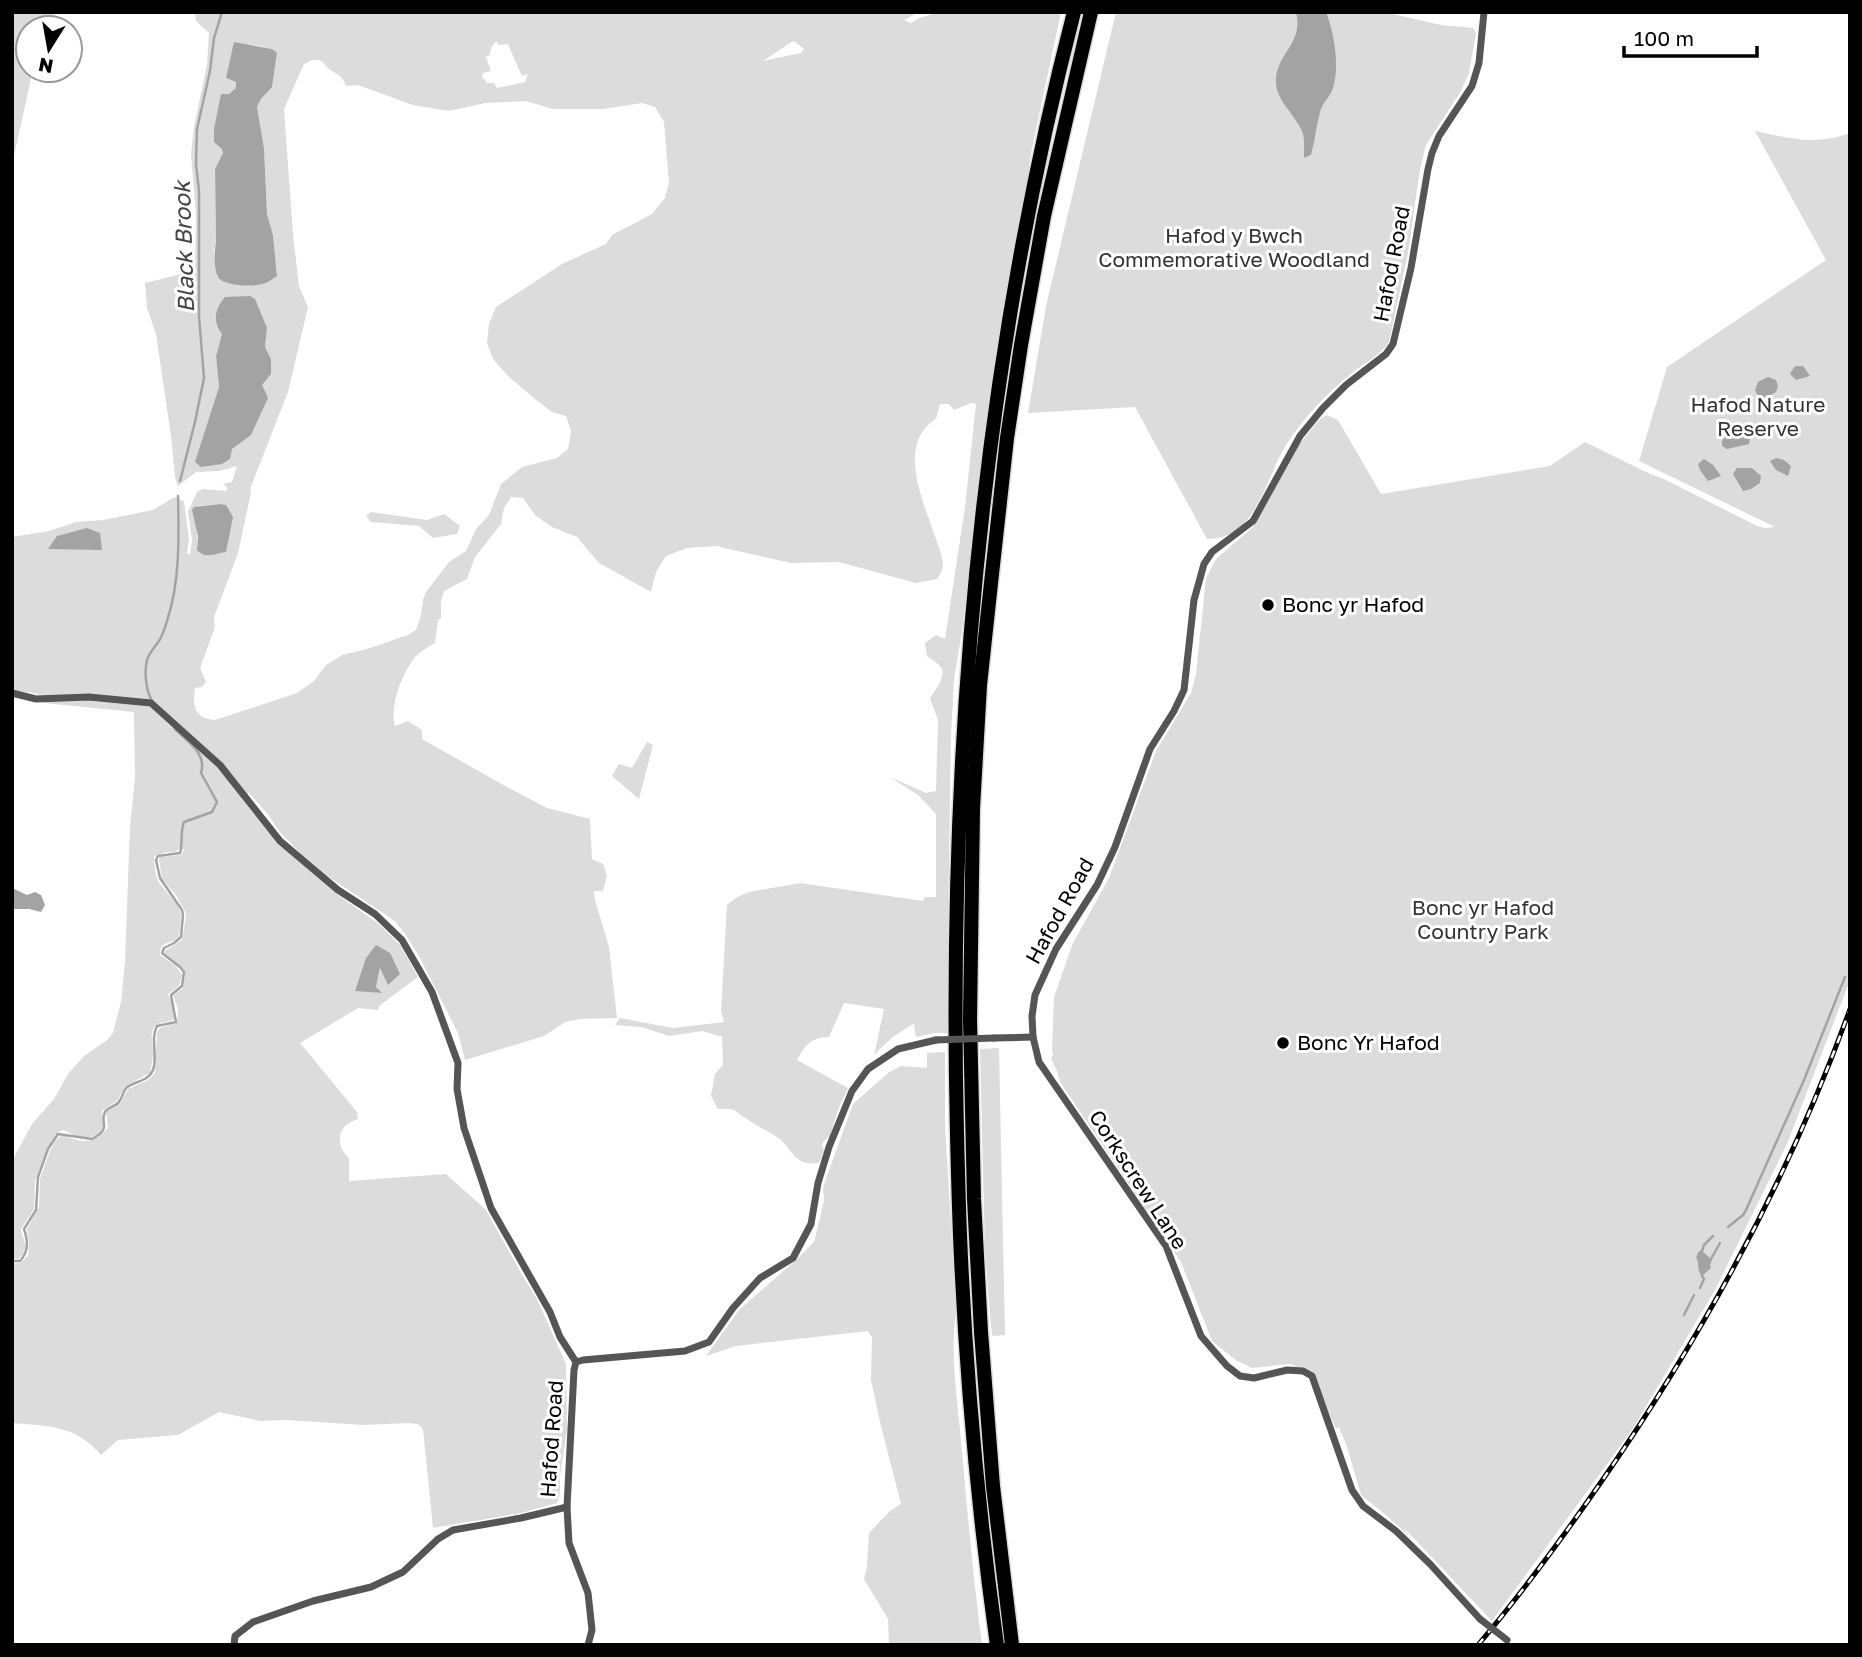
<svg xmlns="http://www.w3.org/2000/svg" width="1862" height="1657" viewBox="0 0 1862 1657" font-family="'Golos Text',sans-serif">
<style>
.green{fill:#dcdcdc;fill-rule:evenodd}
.water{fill:#a3a3a3}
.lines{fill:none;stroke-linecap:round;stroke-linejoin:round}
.stream{stroke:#a3a3a3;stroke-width:2.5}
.highway-casing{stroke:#dbdbdb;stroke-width:17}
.street{stroke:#555;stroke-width:7}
.highway{stroke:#000;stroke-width:14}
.rail-casing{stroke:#000;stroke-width:5}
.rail{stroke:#fff;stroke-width:2.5;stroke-dasharray:8;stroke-linecap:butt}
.street-bridge{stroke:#555;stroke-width:7}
.poi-dot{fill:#000;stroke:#fff;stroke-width:2.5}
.labels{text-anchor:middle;stroke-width:6;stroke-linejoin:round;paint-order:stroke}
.park-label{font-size:21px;fill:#333;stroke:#fff}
.street-label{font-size:21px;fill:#000;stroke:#fff}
.poi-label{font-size:21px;fill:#000;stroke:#fff;text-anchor:start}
.water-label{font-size:23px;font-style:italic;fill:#444;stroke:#fff}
</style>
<rect width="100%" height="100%" fill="#fff"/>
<g class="green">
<path d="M12,12H55L50,28H28V70H33L12,165Z"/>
<path d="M195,12H919L904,20L911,23L917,19L938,12H1061L1031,153L1026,189L993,383L962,631L954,679L951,736L948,928L950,1033H935L916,1037L914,1024C898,1032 887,1041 874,1055L884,1009L844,1003L829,1037C810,1038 806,1044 797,1060L848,1088L838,1110L830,1136L823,1142L822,1146L824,1150L819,1163C795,1166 794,1152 780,1139C769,1131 758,1127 747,1119C742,1117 738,1112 734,1110C729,1108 723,1109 718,1109L711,1096L715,1074L723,1065L722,1036H718L703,1031L669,1036L642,1027L615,1025L620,1018L673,1028L724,1022L721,1012L727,905L737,897L749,892L800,883L923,901L925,897H936V814L918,795L890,777L926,793L936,791L938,720L930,698C935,691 945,678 942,669C940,664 932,660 927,656L925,643L936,635L945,639L965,507L976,404L971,403L954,410L949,404H940L936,419C897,443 922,499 934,533C937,543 942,554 943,564C943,569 940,575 937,579L916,583L839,562L791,563L716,546L687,548L666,556L656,572L651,592L599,563L577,537L552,527L535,515L523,498L511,497L504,508L501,524L475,557L467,579L444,591L441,601V618L438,620L435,643C428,647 421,651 416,656C403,671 389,706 395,726L408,721L422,730V739L507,787L547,808L590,819L592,859L603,864L607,875L603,891H594L595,900L609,947L617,1018L580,1019L565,1022L544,1036L465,1060L458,1033L419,956L405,934L395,921L329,877L301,854L279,831L267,813L249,793L241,798L278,844L342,898L379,924L400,945L418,977L379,1006L378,1010L358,1008L300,1043L357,1112L358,1119C337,1125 334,1144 349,1158V1181L446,1174L486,1210L521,1273L537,1299L566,1364L567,1431L560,1476V1494L557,1503L521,1513L433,1528L423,1429L418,1424L409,1423L364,1425L286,1420L260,1421L219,1412L178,1435L118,1440L101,1455C76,1425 48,1426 12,1423V1263H20L28,1256L29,1242L27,1229L39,1207L40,1179L49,1153L55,1141L62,1135C81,1142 93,1146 108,1128L106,1112L121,1102L128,1089L148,1080L155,1073L157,1032L160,1028L177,1023L178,1009L173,995L183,988L185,974L182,967L165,956L164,953L166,950L182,940L186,916L185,911L175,894L162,879L159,860L160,857L181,855L184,850L180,848L176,852H167L154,856C154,863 155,872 157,879C162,890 181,903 181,916C181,920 180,935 178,937C170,946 160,939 160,955L176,966L182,975L179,986L168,994L173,1005L174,1019C168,1023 164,1021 158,1024C147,1029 154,1047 153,1056C152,1062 151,1068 150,1073L125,1086L118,1100L102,1111C102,1116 104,1124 102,1129C95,1144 74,1136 64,1130L58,1132L46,1151L35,1181L34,1209L21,1229C23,1242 31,1248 18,1259L12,1258V1161L32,1124L54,1099L68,1074L84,1056L106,1041L113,1033L121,1002L125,962L130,826L135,778L134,712L44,703L38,694L12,690V537L49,531L76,522L103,520L153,510L173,498L179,497L180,500L184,501L189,539L187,553L190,555L192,540L188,512L197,492L203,489L227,491V487L223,484L232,482L237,466L220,471L196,472L178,486L175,477L171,436L156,334L147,308L145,283L178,275L181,272L195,271L196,214L191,154L194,127L207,65L209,33L196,21ZM496,41L499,45L508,44L520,72L522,76L528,74L525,82L497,88L494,83H487L482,76L483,73L491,71L486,57L490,55L491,48ZM794,41L804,49L801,53L763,61L790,43ZM249,44L272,49L277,54L272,87L261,99L257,107L264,148L267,214L273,235L277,275L217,277L214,250L216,243L215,169L223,154L222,149L229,94L236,88V82L226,78ZM312,60C324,60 321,61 328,68C337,76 341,73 346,86L358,85L413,105L449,111L485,103L526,101L553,109H603L642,103L655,107L664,122L669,183L665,198L652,214L612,235L606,244L562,264L496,307L489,324L487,343L493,359L508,376L535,399L552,412L566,416L571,431L568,449L557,458L522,467L501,484L489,515L476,529L466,551L449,562L426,592L423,600L421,616L416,630L408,635L367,649L342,655L326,665L314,681L297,693L215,720C195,719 192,706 195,688L202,687L206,682L200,668L215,627L214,617L238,553L251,493L250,489L288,392L308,307L299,286L293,235L284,109L304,64ZM267,328L265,347L271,359L262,385L255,423L251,435L231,449L196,461L219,387L216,356L222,334ZM220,504L226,505L197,550L198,506ZM390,953L381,966L376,987L381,993L355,990Z"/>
<path d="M1116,12H1384L1441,25L1473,28L1476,33L1469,73L1461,91L1426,145L1420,169L1408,253L1389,342C1380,356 1364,363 1352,373C1326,394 1304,417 1286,445C1266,477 1256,540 1207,539L1135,407L1028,413L1046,306Z"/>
<path d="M1755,131C1791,138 1813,146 1850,133V980L1787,1144L1715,1290L1632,1430L1492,1621L1409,1533L1404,1529L1411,1538L1388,1517L1361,1495L1347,1447L1339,1427L1336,1429L1313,1376L1307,1371L1290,1364L1252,1368L1237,1361L1212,1341L1181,1262L1060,1082L1057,1071L1051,1058L1053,1055L1052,1049L1054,997L1073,943L1109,878L1156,751L1191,693L1196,674L1206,578L1216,559L1253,527L1296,448L1320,419L1327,415L1338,420L1381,494L1550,466L1585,442L1650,474L1664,479L1757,526L1765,528L1775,527L1639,461L1667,367L1826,260Z"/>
<path d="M371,512L427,520L444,514L460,526L457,534L433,538L419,526L371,522L366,516Z"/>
<path d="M647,742L653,745L639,799L612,776L619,764L632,768Z"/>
<path d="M999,1048L1005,1335L992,1336L985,1252L980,1049Z"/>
<path d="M945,1052V1124L956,1311C950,1353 957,1397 961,1440C967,1508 973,1577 982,1645H889L888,1619L864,1579L867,1566L869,1533L890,1511L901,1504L881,1426L871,1380L872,1337L868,1331L736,1346L706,1356L739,1310L796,1260L814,1242L824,1201L823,1187L853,1104L888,1073L901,1066L927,1068V1053Z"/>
</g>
<g class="water">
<path d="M1296,12H1326C1334,32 1340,67 1333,88C1331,96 1322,103 1320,112C1316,126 1315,141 1311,155L1304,158C1304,150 1305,138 1302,131C1294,113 1274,99 1276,78C1278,53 1304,42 1296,12Z"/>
<path d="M234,42L272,49L277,53L272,87L261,99L257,107L264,148L267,214L273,235L277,276C272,279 268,283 262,284C253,287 223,286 218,277C214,271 214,250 216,243L215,169L223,153L222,149L214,142V129L221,94H229L236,88V82L226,78Z"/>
<path d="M250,296L255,299L267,328L265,347L271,359V374L262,385L268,398L251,435L232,449L230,459L222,464L201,467L195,462L219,387L216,356L222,334C212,321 215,309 225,297Z"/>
<path d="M1797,366H1803L1810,376L1796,380L1790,374L1794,367Z"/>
<path d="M1768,377L1776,380L1778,386L1776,392L1767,397L1759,398L1755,390L1758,382Z"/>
<path d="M1742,434L1750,438L1749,444L1727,449L1722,446V441L1725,436L1732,437Z"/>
<path d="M1776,458L1784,460L1791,466L1788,476L1776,470L1770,461Z"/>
<path d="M1704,459L1713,465L1721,476L1708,481L1700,470L1698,464Z"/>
<path d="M1737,468H1752L1761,476L1760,483L1751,489L1743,491L1733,474Z"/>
<path d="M220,504L226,505L233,517L226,552C215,553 206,560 197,550L198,536L192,510L194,507Z"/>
<path d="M87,528L100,533L102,550L48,549L57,536Z"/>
<path d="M12,888L27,895L35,892L41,895L45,905L41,912L29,909H12Z"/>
<path d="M376,945L390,953L400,974L388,985L380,968L376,987L382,993L355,991L366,958Z"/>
<path d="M1699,1251H1702L1712,1260L1710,1265L1711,1268L1702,1276C1696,1270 1700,1263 1696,1257Z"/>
</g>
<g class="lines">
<g class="stream">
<path d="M180,481L195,422L204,378L199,316V191L196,164L197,129L210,71L214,38L222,12"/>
<path d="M153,702C146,693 144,672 147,660C149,653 155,647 159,641C162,636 165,628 167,621C180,582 179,538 178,496"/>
<path d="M1849,963L1850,961"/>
<path d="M1728,1227L1743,1215L1746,1210L1804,1080L1845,977"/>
<path d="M1702,1251L1704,1245L1713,1236"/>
<path d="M1711,1259L1720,1243"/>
<path d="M12,1261H20C29,1251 28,1241 24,1229L36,1210L38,1177L48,1149L58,1134L92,1139C113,1128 99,1123 105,1112C107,1108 115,1106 118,1103C123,1098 122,1093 126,1088C134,1081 148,1082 153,1070C158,1056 150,1039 157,1026L176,1022L171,995L182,986L184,972L180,967L162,953L164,948L174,943L181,937L183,915L182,910L160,878L156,860L158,856L180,853C183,843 180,832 184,822L212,812L217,802L201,773C207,753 188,742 175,729"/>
<path d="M1700,1288L1704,1279L1702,1276"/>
<path d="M1684,1315L1694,1295"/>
</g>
<defs>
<g id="highway">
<path d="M997,1645C979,1517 967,1387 961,1258C959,1217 958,1176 957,1134C948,757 979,378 1074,12"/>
<path d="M1012,1645L993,1486L981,1332L974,1199L970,1019L973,808L980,685L991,583L1007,438L1021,345L1044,216L1091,12"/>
</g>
</defs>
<use href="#highway" class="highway-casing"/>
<g class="street">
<path d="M12,693L36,699L89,697L151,703L220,765L280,841L338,890L375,914L402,940L432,992L458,1063L457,1089L464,1128L491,1208L550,1312L560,1337L576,1362"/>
<path d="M994,1038L1033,1037"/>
<path d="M1480,1619L1430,1564L1396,1531L1363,1506L1352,1490L1312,1376L1303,1371L1287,1370L1254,1378L1240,1376L1227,1366L1201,1336L1166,1246L1039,1062L1033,1037L1032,1016L1035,995L1056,949L1097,885L1115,847L1150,749L1174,711L1184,690L1194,600L1204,564L1212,552L1253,521L1300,436L1323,408L1346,385L1386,354L1393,344L1411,268L1428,169L1432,153L1439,136L1472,86L1479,63L1484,12"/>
<path d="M234,1645L235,1636L253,1622L313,1601L371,1587L403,1572L438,1539L453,1530L521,1518L567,1507"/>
<path d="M588,1645L592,1630L588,1593L569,1543L567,1507L574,1370L576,1362L583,1360L685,1351L709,1342L733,1308L760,1278L793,1258L811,1224L818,1183L829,1147L852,1091L868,1069L898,1049L936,1040"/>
</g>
<use href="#highway" class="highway"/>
<defs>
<path id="rail" d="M1478,1645C1521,1594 1561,1540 1599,1485C1702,1337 1789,1179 1850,1009"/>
</defs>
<use href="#rail" class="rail-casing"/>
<use href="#rail" class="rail"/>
<g class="street-bridge">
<path d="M936,1040L994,1038"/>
<path d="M1480,1619L1507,1640"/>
</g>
</g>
<g class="poi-dot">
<circle cx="1268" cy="605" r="7"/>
<circle cx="1283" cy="1043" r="7"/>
</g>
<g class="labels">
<g class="park-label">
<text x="1234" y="243">Hafod y Bwch<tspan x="1234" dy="24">Commemorative Woodland</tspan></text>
<text x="1758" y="412">Hafod Nature<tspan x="1758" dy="24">Reserve</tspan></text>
<text x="1483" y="915">Bonc yr Hafod<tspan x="1483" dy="24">Country Park</tspan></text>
</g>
<g class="street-label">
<text transform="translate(1392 264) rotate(-79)" y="7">Hafod Road</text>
<text transform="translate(1060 911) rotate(-61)" y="7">Hafod Road</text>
<text transform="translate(1138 1180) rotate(57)" y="7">Corkscrew Lane</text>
<text transform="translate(552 1439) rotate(-86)" y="7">Hafod Road</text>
</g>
<g class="poi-label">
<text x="1282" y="612">Bonc yr Hafod</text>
<text x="1297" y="1050">Bonc Yr Hafod</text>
</g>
<g class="water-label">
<text transform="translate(184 247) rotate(-92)" y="8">Black Brook</text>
</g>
</g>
<rect width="1862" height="1657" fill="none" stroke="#000000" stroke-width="28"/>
<g transform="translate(49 49) rotate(191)"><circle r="33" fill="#ffffff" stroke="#999999" stroke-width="2"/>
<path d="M0-5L12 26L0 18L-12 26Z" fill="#000000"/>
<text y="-10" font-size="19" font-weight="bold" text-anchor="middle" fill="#000000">N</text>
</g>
<path d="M1624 46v10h133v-10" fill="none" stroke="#000000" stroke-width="3.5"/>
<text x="1634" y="46" font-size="21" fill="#000000" stroke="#ffffff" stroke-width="5" paint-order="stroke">100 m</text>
</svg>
